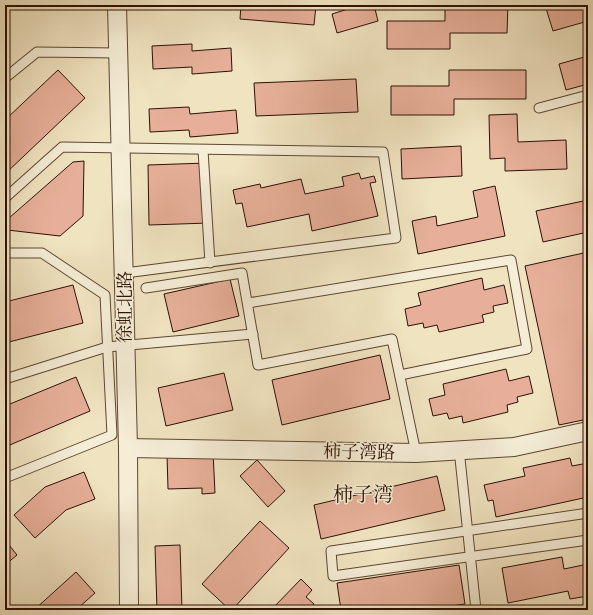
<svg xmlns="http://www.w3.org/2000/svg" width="593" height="615" viewBox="0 0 593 615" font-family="'EB Garamond','Noto Serif SC',serif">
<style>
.building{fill:#e7af99;stroke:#2c1103}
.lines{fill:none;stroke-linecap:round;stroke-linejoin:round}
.service-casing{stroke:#5d4632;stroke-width:11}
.minor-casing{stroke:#5d4632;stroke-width:20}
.service{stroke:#f5edd6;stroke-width:9}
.minor{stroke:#f5edd6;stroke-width:18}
.labels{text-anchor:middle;stroke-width:3;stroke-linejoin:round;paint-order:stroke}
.street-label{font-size:18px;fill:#2c1103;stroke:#f5edd6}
.quarter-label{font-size:20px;fill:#2c1103;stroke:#f5edd6}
</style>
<rect width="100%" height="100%" fill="#f0e3c0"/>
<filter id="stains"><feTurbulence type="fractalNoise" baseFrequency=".005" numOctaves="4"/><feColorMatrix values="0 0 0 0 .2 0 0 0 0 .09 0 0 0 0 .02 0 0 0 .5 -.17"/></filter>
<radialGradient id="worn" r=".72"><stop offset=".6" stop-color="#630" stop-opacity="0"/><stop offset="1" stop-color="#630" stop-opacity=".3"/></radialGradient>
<g class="building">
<path d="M241,5H316L314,25L240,19Z"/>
<path d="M361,5H374L378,21L337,33L332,14Z"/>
<path d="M445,5H508L507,33H450V49H387V21H445Z"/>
<path d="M545,5H588V21L553,31Z"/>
<path d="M192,44V51L231,48L232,71L192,74V67L153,69L152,46Z"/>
<path d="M588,56V84L566,90L559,64Z"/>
<path d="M58,70L85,98L5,174V120Z"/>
<path d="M449,70H526V99H454V115H391V86H449Z"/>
<path d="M356,79L358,112L256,116L254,83Z"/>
<path d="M189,107L190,114L236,110L238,133L190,137L189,130L150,132L149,109Z"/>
<path d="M517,114L518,142L566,140L567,169L505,171V158L490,159L489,115Z"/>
<path d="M461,146L462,176L402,179L401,149Z"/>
<path d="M84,161L83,216L60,236L7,230L9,218L73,162Z"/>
<path d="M207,163L209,223L149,225L148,165Z"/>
<path d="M359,173L361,179L374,176L376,182L370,183L378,216L312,231L309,214L247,227L242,203L236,204L233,190L260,184L261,188L301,179L305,194L344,186L342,177Z"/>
<path d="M495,186L505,236L418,254L412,221L436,216L437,226L478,217L473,191Z"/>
<path d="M588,200V232L543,242L536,211Z"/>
<path d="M588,252V419L559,425L525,266Z"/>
<path d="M482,278L484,290L504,285L508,303L493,306L494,312L482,315L484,322L439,332L437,325L424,328L423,323L408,326L405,309L421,305L418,293Z"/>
<path d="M230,279L239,316L173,332L164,294Z"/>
<path d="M73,285L83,323L5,343V302Z"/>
<path d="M380,355L390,399L282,425L272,380Z"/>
<path d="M506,369L509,381L529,376L533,393L517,397L518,402L507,405L508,412L463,423L462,416L449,419L447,413L433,416L429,399L445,395L443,384Z"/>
<path d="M224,373L233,410L166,426L158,388Z"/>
<path d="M76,377L90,411L5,447V406Z"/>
<path d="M213,452L215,493L202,494V488L168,489L167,454Z"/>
<path d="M570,458L572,466L588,463V497L496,517L493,500L488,501L484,485L525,476L523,468Z"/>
<path d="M257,460L285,491L268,507L240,476Z"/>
<path d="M84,472L95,499L66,510L35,538L14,515L45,487Z"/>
<path d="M437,476L445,510L321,539L314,505Z"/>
<path d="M260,521L289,548L232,610H230L202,584Z"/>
<path d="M5,540L17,555L5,565Z"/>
<path d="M180,545L182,610H157L155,546Z"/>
<path d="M562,557L564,569L588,564V596L570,599L568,591L508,603L502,568Z"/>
<path d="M459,565L465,604L424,610H341L337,583Z"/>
<path d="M76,572L95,593L78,608L80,610H34Z"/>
<path d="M301,579L312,590L306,597L314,604L308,610H275L273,608Z"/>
</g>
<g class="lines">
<defs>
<g id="service">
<path d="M5,78L37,52L118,53"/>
<path d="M539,108L588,95"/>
<path d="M203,150L210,263"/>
<path d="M5,198L62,147L383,152L396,238L125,273"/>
<path d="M5,253H42L105,295L112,435L5,478"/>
<path d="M146,288L242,273L258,365L392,339L416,453"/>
<path d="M248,303L511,260L527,349L400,375"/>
<path d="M5,379L107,347L253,334"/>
<path d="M459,449L476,610"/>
<path d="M588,513L331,551L333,576L588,540"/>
</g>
<g id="minor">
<path d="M117,5L128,448L129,610"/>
<path d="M128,448L416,453L514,447L588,431"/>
</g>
</defs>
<use href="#service" class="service-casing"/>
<use href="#minor" class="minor-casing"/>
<use href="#service" class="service"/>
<use href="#minor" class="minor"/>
</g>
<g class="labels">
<g class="street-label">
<text transform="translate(125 307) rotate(-90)" y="6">徐虹北路</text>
<text transform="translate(359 452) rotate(1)" y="6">柿子湾路</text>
</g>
<g class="quarter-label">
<text x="363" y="501">柿子湾</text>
</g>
</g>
<rect width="593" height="615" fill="none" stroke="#f0e3c0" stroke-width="20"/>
<rect x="6" y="6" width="581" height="603" fill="none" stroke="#2c1103" stroke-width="2"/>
<rect x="10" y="10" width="573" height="595" fill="none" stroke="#2c1103"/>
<rect width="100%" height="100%" filter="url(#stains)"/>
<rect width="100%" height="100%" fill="url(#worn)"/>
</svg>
